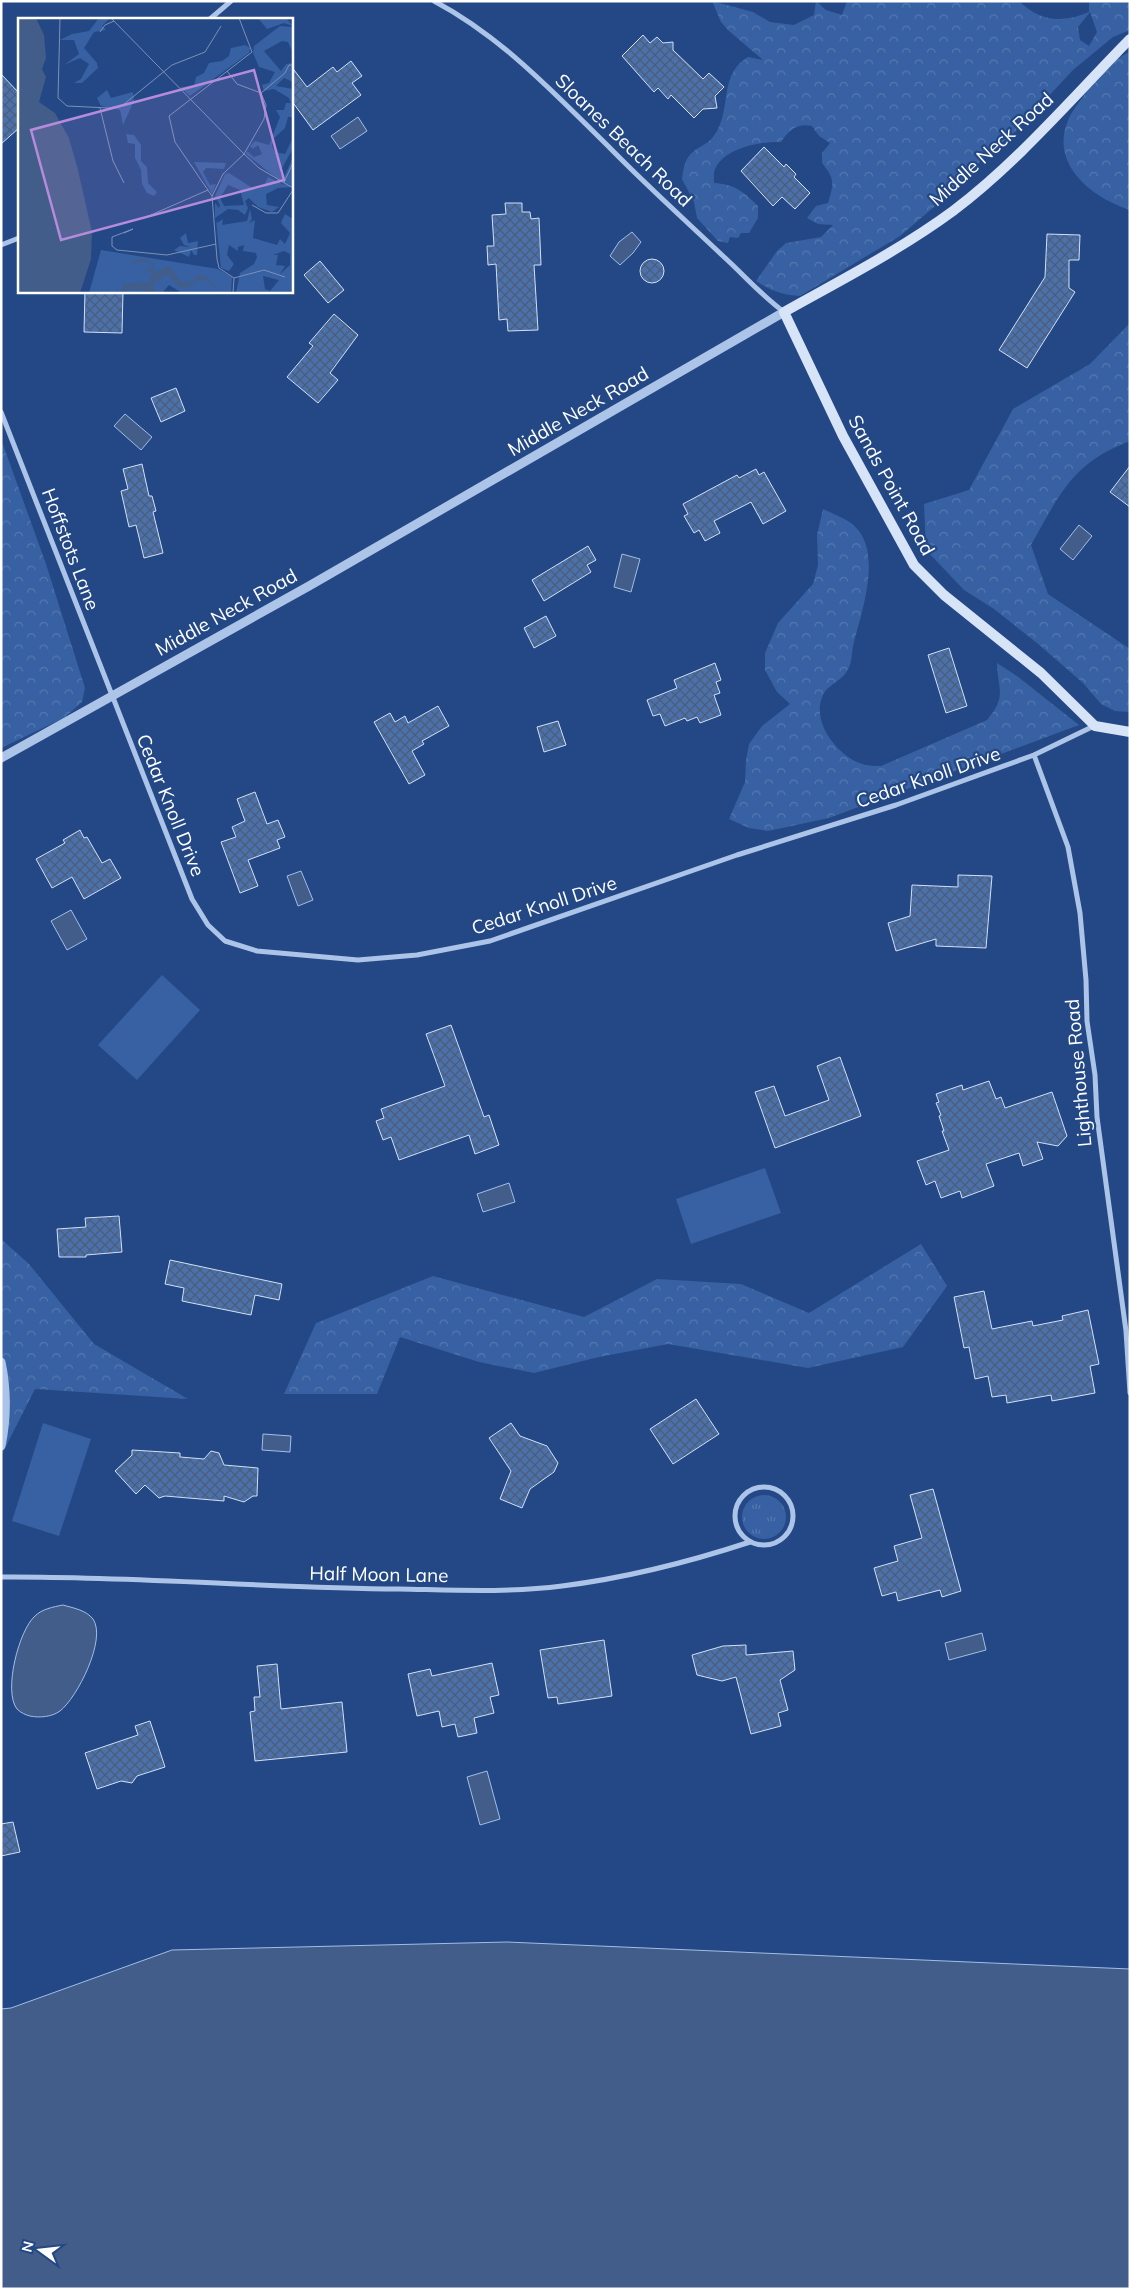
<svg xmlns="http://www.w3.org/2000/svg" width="1131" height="2290" viewBox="0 0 1131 2290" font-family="Mulish,sans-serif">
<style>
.grass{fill:url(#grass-tufts)}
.forest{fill:url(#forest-crowns);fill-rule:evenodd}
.park{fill:#3761a2}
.water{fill:#425d89;stroke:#a1bee9}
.building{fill:url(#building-cross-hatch);stroke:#d1e0f7}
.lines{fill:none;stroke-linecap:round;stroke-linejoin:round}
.minor{stroke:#adc4e9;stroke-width:5}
.tertiary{stroke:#adc4e9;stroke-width:9}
.secondary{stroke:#d7e3f7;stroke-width:10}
.labels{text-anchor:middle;stroke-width:4.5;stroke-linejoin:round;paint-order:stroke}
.street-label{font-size:19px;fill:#fff;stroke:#234885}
.inset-river{fill:none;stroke:#425d89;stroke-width:2.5}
.inset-road{fill:none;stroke:#7b91b6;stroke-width:1}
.view{fill:#b68bdc;fill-opacity:0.15;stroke:#b68bdc;stroke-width:2.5}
.inset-edge{fill:none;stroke:#fff;stroke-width:2.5}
</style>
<defs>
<pattern id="grass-tufts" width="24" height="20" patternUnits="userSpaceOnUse" patternTransform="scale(1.25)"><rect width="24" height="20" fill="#3761a2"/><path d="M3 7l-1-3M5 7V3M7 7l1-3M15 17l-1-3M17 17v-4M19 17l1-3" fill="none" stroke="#5579b0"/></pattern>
<pattern id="forest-crowns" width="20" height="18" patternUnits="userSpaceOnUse" patternTransform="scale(1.25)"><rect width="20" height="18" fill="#3761a2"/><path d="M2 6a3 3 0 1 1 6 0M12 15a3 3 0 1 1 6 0" fill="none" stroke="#5579b0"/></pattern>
<pattern id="building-cross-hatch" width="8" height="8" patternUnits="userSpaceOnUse" patternTransform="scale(1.25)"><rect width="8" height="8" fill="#4b71ad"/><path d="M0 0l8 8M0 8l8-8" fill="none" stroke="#4c5d78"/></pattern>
</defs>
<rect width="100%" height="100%" fill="#234885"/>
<circle class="grass" cx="764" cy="1517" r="22"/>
<g class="forest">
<path d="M712,1L753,12L770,22L794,25L814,15L816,1L826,10L842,15L847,1H1019C1040,22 1063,23 1089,12V1H1130V30L1113,37L1073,70L1015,132L982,159L961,184L900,236L800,296C783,295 771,291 756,281L777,251L786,243L821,237L833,225L818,224L807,218L816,206L828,203C834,183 835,179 822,163V153L830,143L819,136L812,126C797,123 789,130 781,142C761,141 726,148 716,167C713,171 714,178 714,183C734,184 743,191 758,206V218L749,233H741L738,238L730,237L728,243L718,241L697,218L694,202L682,179C683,172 684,162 689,156C700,143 709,148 719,127C730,102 721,73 748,57L763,60L729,31L721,22ZM1090,12L1097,32L1089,46L1080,40L1078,27Z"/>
<path d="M1130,52V210C1090,197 1047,162 1070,116C1074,108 1080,101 1085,94C1096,78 1112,59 1130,52Z"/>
<path d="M1130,323V441C1072,463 1060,494 1031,545L1048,594L1130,649V712L1115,711L1101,704L1083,683L1037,643L994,609L964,590L926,550L924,504L969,490L1013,409L1090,364Z"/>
<path d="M1,439L46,564L85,688L82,702L64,718L1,748Z"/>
<path d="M823,509C836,515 851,520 859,531C880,559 862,611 854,642C851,652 853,662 847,671C842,681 827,685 823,695C810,722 839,759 866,765C871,766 876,766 881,766L987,720C1007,696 998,691 997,663L1017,676L1079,725L829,818L768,831L749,828L729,819L745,782L746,760L749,744L762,726L790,704L777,692L765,670V653L778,623L813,584L818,565L817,535Z"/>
<path d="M1,1239L29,1264L94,1344L188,1399L35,1389L1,1456Z"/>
<path d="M921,1244L947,1286L903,1347L808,1368L668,1344L599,1357L534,1373L479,1362L400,1337L377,1394H284L316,1323L433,1276L584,1317L657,1279L741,1284L809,1313Z"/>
</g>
<g class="park">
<path d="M162,975L200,1010L137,1080L98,1045Z"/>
<path d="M765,1168L781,1213L691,1244L676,1199Z"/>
<path d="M43,1423L91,1439L59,1536L12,1521Z"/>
</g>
<g class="water">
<path d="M358,117L367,131L340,149L331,136Z"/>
<path d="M632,232L641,242L633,253L620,265L610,256L619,242Z"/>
<path d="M125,414L152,437L141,450L114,426Z"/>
<path d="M1079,525L1092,536L1073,560L1060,549Z"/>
<path d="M622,554L640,559L631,592L614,587Z"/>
<path d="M301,871L313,900L298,906L287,876Z"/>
<path d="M71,910L87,939L67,950L51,921Z"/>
<path d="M509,1183L515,1202L483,1212L477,1194Z"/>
<path d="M263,1434L291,1436L290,1452L262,1450Z"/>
<path d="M63,1605C73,1608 86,1610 93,1619C107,1639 77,1698 60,1711C52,1717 39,1718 30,1716C26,1715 21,1713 17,1709C3,1691 19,1630 35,1616C42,1609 53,1607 63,1605Z"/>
<path d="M982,1633L986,1650L949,1660L945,1643Z"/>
<path d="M487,1771L500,1819L480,1825L467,1777Z"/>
<path d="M507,1942L1130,1969V2289H1V2009L11,2008L172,1950Z"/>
</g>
<g class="building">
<path d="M643,35L650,43L657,37L663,43L673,42V50L703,79L709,73L724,87L715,96L717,108L703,109L694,118L671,95L668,99L658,88L654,92L622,56Z"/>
<path d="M351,61L362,76L352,83L361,95L313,130L291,100V66L307,87L333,67L337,72Z"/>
<path d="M1,74L19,93V128L1,144Z"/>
<path d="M764,147L784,167L786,164L796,174L794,177L810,193L795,209L782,197L773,206L741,171Z"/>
<path d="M505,203H522V212H530L531,219L539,218L541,265H534L538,330L508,331L507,319L499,320L496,264L488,265L487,246H494L492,215L506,214Z"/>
<path d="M1047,234L1080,235L1079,260H1069V288L1075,292L1027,368L999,350L1045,277Z"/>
<circle cx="652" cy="271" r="12"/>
<path d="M320,261L344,290L328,303L304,275Z"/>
<path d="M85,291H123L122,333L84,332Z"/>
<path d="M334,314L358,335L330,373L338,380L318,403L287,377L313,346L309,343Z"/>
<path d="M176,388L185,411L161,422L151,398Z"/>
<path d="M142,464L149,496H152L156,511L153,512L163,553L144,558L136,525L129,527L121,491L128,489L123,469Z"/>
<path d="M1130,466V507L1110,492Z"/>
<path d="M756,469L759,475L764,472L786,511L763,524L751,502L714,521L720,533L705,541L699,530L694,533L684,516L688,514L683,504L737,475L739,478Z"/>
<path d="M588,546L596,560L587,565L591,572L544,601L532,580Z"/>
<path d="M546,616L556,636L534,648L524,628Z"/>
<path d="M949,648L967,706L946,713L928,655Z"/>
<path d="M715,663L721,680L716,682L720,693L714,695L721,715L700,723L697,717L687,721L685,718L665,726L660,714L653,716L647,700L677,688L674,680Z"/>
<path d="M438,706L449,726L422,741L424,744L412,751L425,775L409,784L374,722L390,713L395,722L405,716L408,723Z"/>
<path d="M558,721L566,745L544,752L537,727Z"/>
<path d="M255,792L267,824L278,820L285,837L277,840L280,848L248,860L258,886L240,893L221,842L236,837L232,827L245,821L237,799Z"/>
<path d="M80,830L84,838L87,837L102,863L110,859L121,878L84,899L72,877L52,888L36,859L65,843L63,840Z"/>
<path d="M958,875L992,876L986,948L936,946V939L896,951L888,923L910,916L912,885L958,887Z"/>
<path d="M451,1025L484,1117L489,1115L499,1145L475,1154L469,1135L399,1160L391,1137L383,1140L376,1121L384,1118L381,1109L445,1086L426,1034Z"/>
<path d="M840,1057L861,1116L775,1148L755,1092L774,1086L785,1116L829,1100L817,1066Z"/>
<path d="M989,1081L996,1099L1001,1097L1005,1108L1052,1092L1067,1136L1058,1146L1037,1142L1043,1159L1023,1166L1019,1153L986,1164L994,1186L962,1198L960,1191L941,1198L935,1181L926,1185L917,1161L949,1150L942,1131H944L939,1116L941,1115L936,1103L939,1102L936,1094L962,1085L963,1090Z"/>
<path d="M119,1216L122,1252L86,1255V1257H59L57,1229L86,1227L85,1218Z"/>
<path d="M170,1260L282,1284L279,1300L255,1295L251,1315L182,1301L184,1288L165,1284Z"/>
<path d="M984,1291L992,1329L1032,1321L1033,1326L1063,1320L1062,1316L1088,1310L1099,1364L1090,1366L1095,1393L1052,1401L1051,1395L1007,1403L1006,1395L992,1397L988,1376L975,1379L969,1347L964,1348L954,1297Z"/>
<path d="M696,1399L719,1434L673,1464L650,1429Z"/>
<path d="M511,1423L520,1436L547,1446L558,1463L554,1472L530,1489L522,1508L500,1499L511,1471L489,1438Z"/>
<path d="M132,1450L180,1453V1457L204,1459L211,1451L219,1453L224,1465L258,1468L257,1496H253L244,1502L224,1496V1501L165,1496L159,1498L145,1485L136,1494L115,1471L132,1455Z"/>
<path d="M933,1489L961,1591L942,1597L940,1590L898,1601L896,1592L882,1596L874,1568L898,1561L894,1546L922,1538L910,1495Z"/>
<path d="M604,1640L612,1696L558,1704L557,1697L548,1698L540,1650Z"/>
<path d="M746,1645V1655L793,1651L795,1670L780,1680L788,1710L778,1713L781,1726L751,1734L736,1677L722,1681L697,1675L692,1655L723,1646Z"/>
<path d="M492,1663L499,1695L490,1697L494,1713L474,1718L477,1733L458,1737L455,1724L442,1727L439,1711L417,1716L408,1674L430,1669L432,1676Z"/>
<path d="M277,1664L281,1709L342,1702L347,1752L255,1761L250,1712L255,1711L254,1697H260L257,1666Z"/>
<path d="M150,1721L165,1767L137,1776L132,1783L121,1781L97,1789L85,1753L138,1735L135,1726Z"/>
<path d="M13,1822L20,1852L1,1856V1824Z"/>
</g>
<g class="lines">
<g class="minor">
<path d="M434,1C502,37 554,93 608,146C645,184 685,220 723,256C745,276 761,295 784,312"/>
<path d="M210,19L231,1"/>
<path d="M1,245L19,238"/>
<path d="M1,412L192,899L208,925L225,941L257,951L358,960L417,955L490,941L737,855L896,805L1034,755L1094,726"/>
<path d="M1034,755L1068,847L1080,913L1086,980L1087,1021L1095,1075L1097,1117L1126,1331L1130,1393"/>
<circle cx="764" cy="1516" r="29"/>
<path d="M1,1577C134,1576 266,1588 399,1589C453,1590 508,1593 562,1586C626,1578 689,1562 750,1542"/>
</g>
<g class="tertiary">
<path d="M1,758L309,586L784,312"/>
<path d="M1,1362C7,1391 7,1417 1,1446"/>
</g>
<path class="secondary" d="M1130,39C1073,97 1018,162 953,211C900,250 841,280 784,312L843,436L914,565L944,595L1041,673L1095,726L1130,732"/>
</g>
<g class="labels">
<g class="street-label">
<text transform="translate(624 140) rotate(44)" y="7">Sloanes Beach Road</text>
<text transform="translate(991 149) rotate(-42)" y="7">Middle Neck Road</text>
<text transform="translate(578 411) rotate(-30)" y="7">Middle Neck Road</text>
<text transform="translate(892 485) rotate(61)" y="7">Sands Point Road</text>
<text transform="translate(71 549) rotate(69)" y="7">Hoffstots Lane</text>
<text transform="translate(226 612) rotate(-29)" y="7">Middle Neck Road</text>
<text transform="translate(928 777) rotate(-19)" y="7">Cedar Knoll Drive</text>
<text transform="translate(171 805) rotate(68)" y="7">Cedar Knoll Drive</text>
<text transform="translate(544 905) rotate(-18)" y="7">Cedar Knoll Drive</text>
<text transform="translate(1078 1073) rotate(-95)" y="7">Lighthouse Road</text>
<text transform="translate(379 1574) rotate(1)" y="7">Half Moon Lane</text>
</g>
</g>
<g transform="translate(18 18)">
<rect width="275" height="275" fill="#234885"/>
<path d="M81,0H92L84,8L88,12L76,14L66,30L79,45L80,50L64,65H56L63,61L71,46L62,40L46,47L61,36L56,22H42L54,16L71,13ZM262,8L275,9V35L270,24L264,23L246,33L263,53L268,46L275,45V64L266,60L258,68L275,71V99H270L267,110L255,121L254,128L257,134L267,136L275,120V130L262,154L264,158L267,157L275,139V169L260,170L248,176L249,187L261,189L254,194L240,189L231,180L227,183L230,190L227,197L220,192L210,191L197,200V185L201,190L202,187L197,178L207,156L211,155L236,171L245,169L250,159L267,167L228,136L229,133L236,139L244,136L240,127L235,131L232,128L237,123L251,127L262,99L258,92H266L268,85H273L271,80L256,71L246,73L244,67L251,65L257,54L241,49L235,35L236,28ZM210,167L222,172L226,187L206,188L202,180ZM227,27L232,30L231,35L172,78L162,69L176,68L178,59L186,55L191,45L204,43L211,38L213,30ZM89,72L93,80L115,74L116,83L105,107L102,92L83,88L79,80ZM108,116L116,117L123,127V143L129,149L130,165L139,174L136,178L129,175L124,166L123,152L117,140V126L110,125ZM176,144L208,145L206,151L188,150L185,154L192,167L198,166L194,176ZM232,191L234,201L231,205L237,202L235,220L259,227L262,221L267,226L272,215L263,205L267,196L275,201V275H218L222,255L236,246L239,239L238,235L225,233L226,227L220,229V233L211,227L209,237L216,246L211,253L203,250L198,202L199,205L205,201L204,207L229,203ZM266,233L272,236V247L262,256L267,248L258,247L260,237H255ZM245,258L261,262L252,273L247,271ZM168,215L170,225L180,223L179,237H176L173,232L171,239L156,232L162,228L173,229L166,227L162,220Z" fill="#3761a2" fill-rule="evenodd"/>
<path d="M240,0H268L275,8L266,5L249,11Z" fill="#3761a2"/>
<path d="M83,232L200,251L214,259L213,275H164L151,267L144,275H71Z" fill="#3761a2"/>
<path d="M0,0H18L26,17L28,40L24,51L28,59L21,84L37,95L51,120L60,152L74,214L73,241L62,275H0ZM135,248L136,255L151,248L163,264H173L180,257L190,259L203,275L189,262L178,263L171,269H161L150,257L142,259L144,263L139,261L135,269L137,275L115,271L101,275L106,266L132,264L134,254H129L124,258H123Z" fill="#425d89"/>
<path class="inset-river" d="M115,244L127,242L136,247"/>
<path class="inset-road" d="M42,0L40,80L49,88L91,90L105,87L154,47L187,34L203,8M93,0L226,136L246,101L248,87L243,75L219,66L209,53M82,14L87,7L96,3M243,75L267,55L271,47H275M82,90L95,143L106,165M266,164L275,145M194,178L157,124L151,98L234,34L221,0M234,187L248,195H260L275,172M126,200L190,172M106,215L115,211L94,219V228L99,232L149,237L198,226M216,260L246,252L267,259M215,275L216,260L201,250L199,241L194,178L205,156L226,136L241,150L275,170"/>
<path class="view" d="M236,52L266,162L43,222L13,112Z"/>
<rect width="275" height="275" class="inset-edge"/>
</g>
<rect width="1131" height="2290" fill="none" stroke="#ffffff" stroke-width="5"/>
<g transform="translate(40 2250) rotate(285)" stroke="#234885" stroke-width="4" paint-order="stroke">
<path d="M0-4L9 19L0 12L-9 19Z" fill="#ffffff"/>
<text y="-8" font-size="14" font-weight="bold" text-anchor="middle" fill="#ffffff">N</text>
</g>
</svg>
